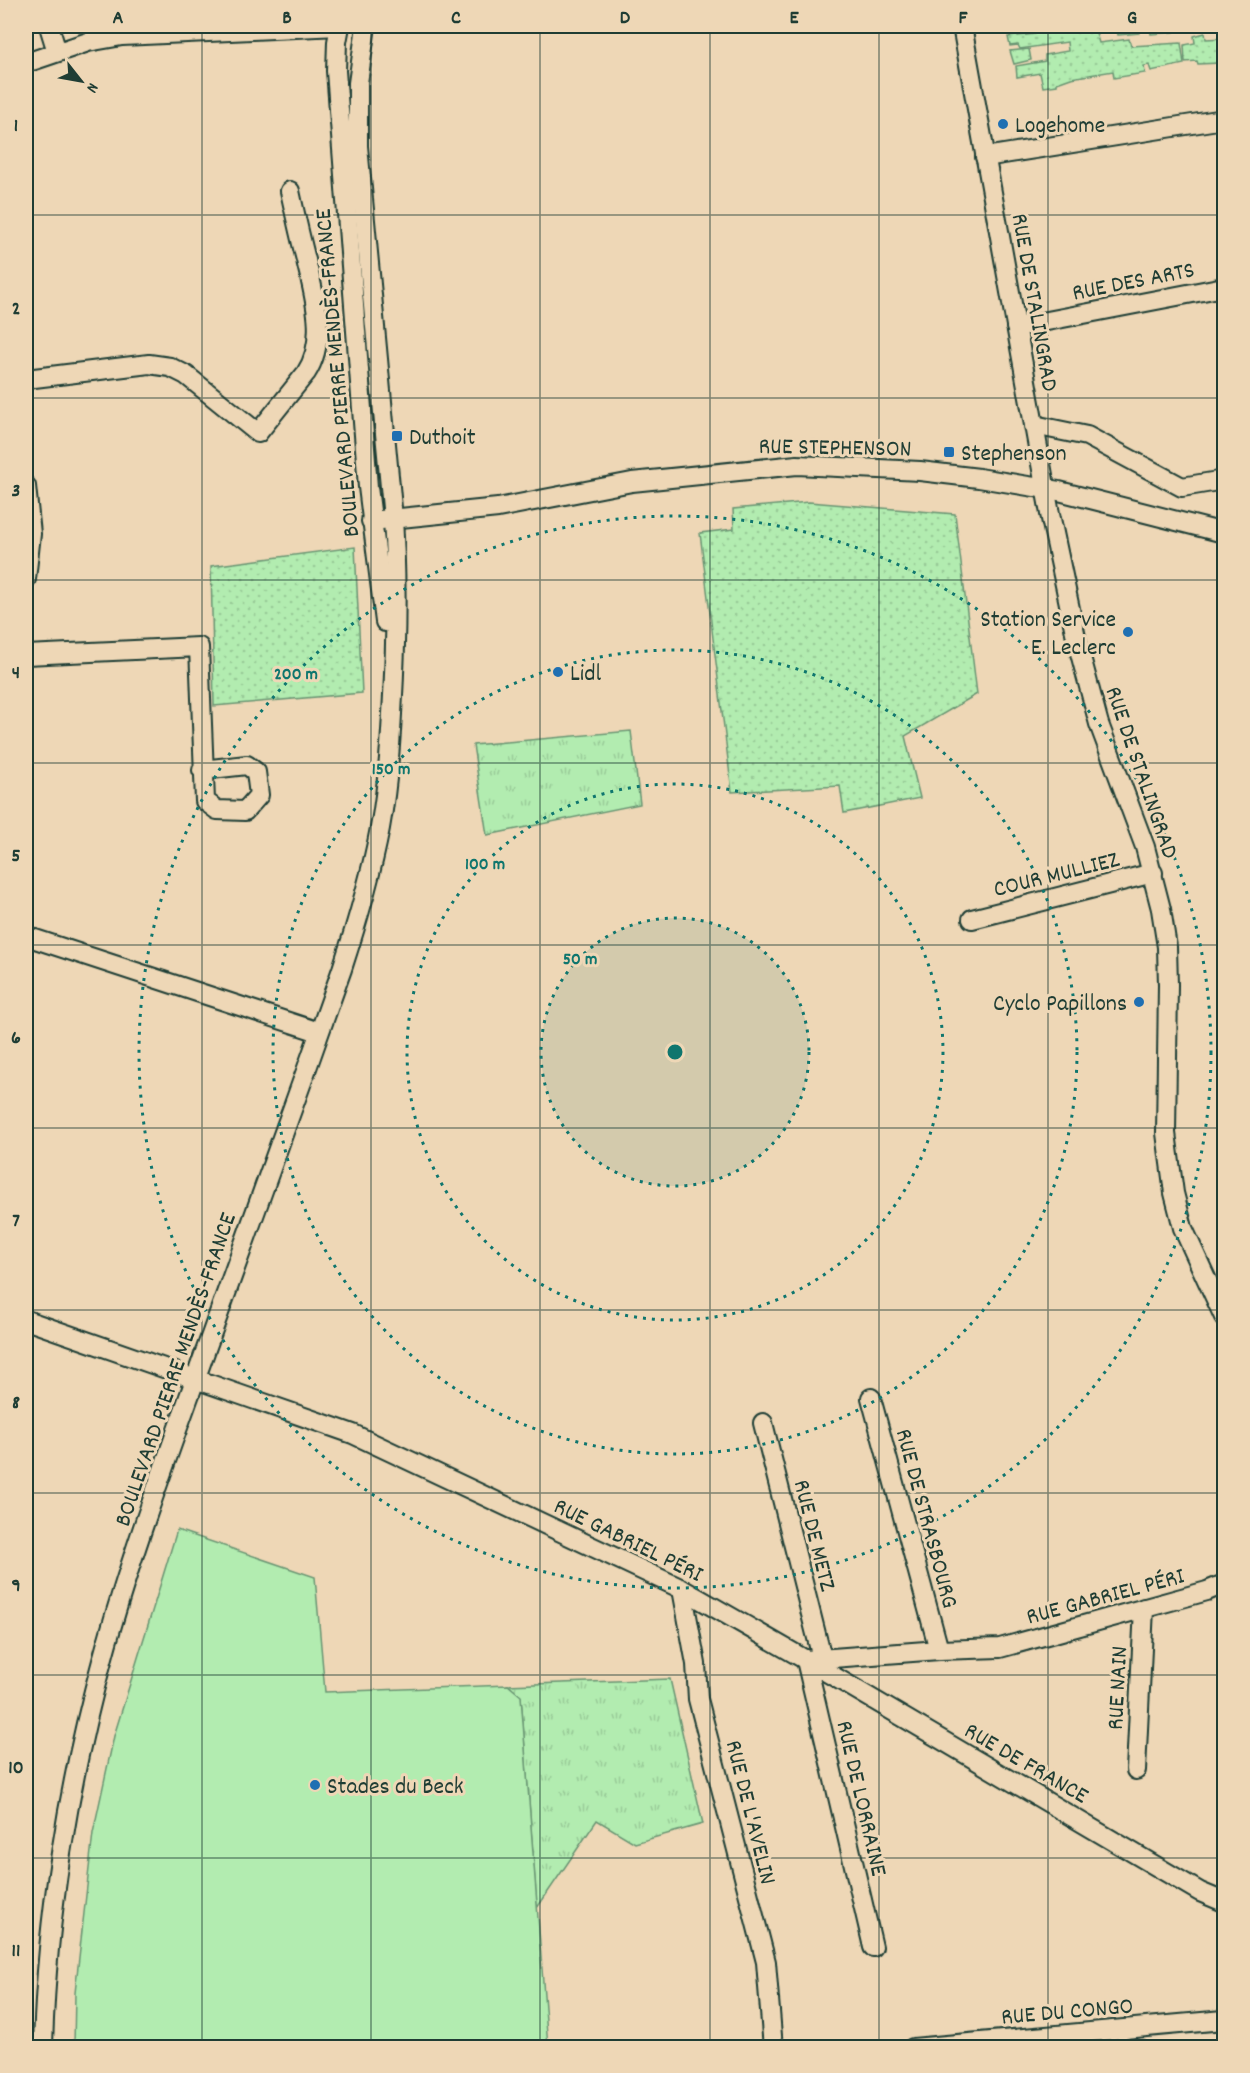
<svg xmlns="http://www.w3.org/2000/svg" width="1250" height="2073" viewBox="0 0 1250 2073" font-family="Dekko,sans-serif">
<style>
.grass{fill:url(#grass-tufts);stroke:#689472;stroke-width:1.5}
.garden{fill:url(#garden-dots);stroke:#689472;stroke-width:1.5}
.pitch{fill:#b2ecb0;stroke:#689472;stroke-width:1.5}
.lines{fill:none;stroke-linecap:round;stroke-linejoin:round}
.minor-casing{stroke:#1f3d34;stroke-width:22}
.minor{stroke:#eed7b6;stroke-width:18}
.grid{fill:none;stroke:#1f3d34;stroke-width:1.5;stroke-opacity:0.55}
.ring{fill:none;stroke:#0f766e;stroke-width:3;stroke-dasharray:3 6}
.poi-dot{fill:#1f6fb2;stroke:#eed7b6;stroke-width:2}
.labels{text-anchor:middle;stroke-width:6;stroke-linejoin:round;paint-order:stroke}
.poi-label{font-size:24px;fill:#1f3d34;stroke:#eed7b6;text-anchor:start}
.street-label{font-size:24px;fill:#1f3d34;stroke:#eed7b6}
.centre{fill:#0f766e;stroke:#eed7b6;stroke-width:3}
.ring-label{font-size:18px;text-anchor:middle;font-weight:bold;fill:#0f766e;stroke:#eed7b6;stroke-width:6;stroke-linejoin:round;paint-order:stroke}
.neatline{fill:none;stroke:#1f3d34;stroke-width:2}
.grid-label{font-size:20px;text-anchor:middle;font-weight:bold;fill:#1f3d34}
</style>
<defs>
<pattern id="grass-tufts" width="24" height="20" patternUnits="userSpaceOnUse" patternTransform="scale(1.5)"><rect width="24" height="20" fill="#b2ecb0"/><path d="M3 7l-1-3M5 7V3M7 7l1-3M15 17l-1-3M17 17v-4M19 17l1-3" fill="none" stroke="#99cb98"/></pattern>
<pattern id="garden-dots" width="8" height="8" patternUnits="userSpaceOnUse" patternTransform="scale(1.5)"><rect width="8" height="8" fill="#b2ecb0"/><path d="M2 2h.1M6 6h.1" fill="none" stroke="#99cb98" stroke-width="1.8" stroke-linecap="round"/></pattern>
</defs>
<rect width="100%" height="100%" fill="#eed7b6"/>
<filter id="ink" filterUnits="userSpaceOnUse"><feTurbulence type="fractalNoise" baseFrequency=".0167" numOctaves="2"/><feDisplacementMap in="SourceGraphic" scale="12" xChannelSelector="R" yChannelSelector="G"/><feConvolveMatrix kernelMatrix="1 2 1 2 8 2 1 2 1" color-interpolation-filters="sRGB"/></filter>
<g filter="url(#ink)">
<g class="grass">
<path d="M631,731L640,804L487,835L473,745Z"/>
<path d="M670,1679L703,1824L635,1843L597,1820L537,1908L521,1697L508,1685Z"/>
</g>
<g class="garden">
<path d="M1010,26H1033L1034,28L1046,26H1094L1099,43L1129,39L1131,46L1181,43L1184,64L1151,71L1149,65L1144,66L1145,73L1114,78L1113,71L1071,78L1057,83V85L1043,87L1040,73L1017,77L1016,66L1045,61V55L1068,51L1067,42L1020,49L1018,45L1010,46L1008,37L1035,34V33L1010,36Z"/>
<path d="M1116,26H1138L1139,33L1118,35Z"/>
<path d="M1150,26H1196L1175,29L1174,32L1151,34Z"/>
<path d="M1205,33L1206,39L1224,38V55L1219,56L1220,63L1198,64L1197,61L1185,62L1184,45L1195,43L1194,36Z"/>
<path d="M1029,49L1031,60L1014,64L1010,51Z"/>
<path d="M809,502L955,514L977,694L905,736L920,798L844,813L840,786L732,792L700,533L734,529L733,509Z"/>
<path d="M355,547L362,693L214,706L211,566Z"/>
</g>
<path class="pitch" d="M177,1530L315,1577L325,1692L508,1685L521,1696L548,2047H74L75,1993L93,1833L114,1736Z"/>
<g class="lines">
<defs>
<g id="minor">
<path d="M49,26L57,52"/>
<path d="M340,26L337,42L336,71L368,487L385,622"/>
<path d="M962,26L1050,514L1077,642L1099,724L1145,847L1161,909L1167,947L1168,985L1166,1133L1174,1193L1183,1228L1224,1317"/>
<path d="M26,63L88,42L122,36L339,26"/>
<path d="M985,157L1224,119"/>
<path d="M1016,327L1224,287"/>
<path d="M26,379L149,364L170,367L186,375L258,433L306,373C328,339 314,296 306,260C300,237 295,214 290,191"/>
<path d="M1034,425L1087,436L1182,487L1224,480"/>
<path d="M26,486L31,534L26,579"/>
<path d="M371,521L498,508L632,482L797,465L920,471L979,478L1059,491L1224,533"/>
<path d="M26,655L199,647L205,801L217,810L245,811L259,795L256,772L247,765L202,770"/>
<path d="M972,919L1153,873"/>
<path d="M26,936L319,1032"/>
<path d="M26,1320L353,1434L682,1589L806,1660L939,1650L1000,1648L1207,1591L1224,1584"/>
<path d="M871,1398L939,1650"/>
<path d="M763,1423L822,1658"/>
<path d="M682,1589L696,1664L698,1699L766,1962L773,2048"/>
<path d="M806,1660L1200,1892L1224,1902"/>
<path d="M806,1660L873,1947"/>
<path d="M1136,1770L1144,1608"/>
<path d="M43,2048C46,1920 69,1780 103,1657C131,1554 169,1453 205,1352C251,1225 297,1097 342,969C357,923 371,876 380,828C387,790 390,752 392,714C396,646 398,576 392,508L358,146V83L366,26"/>
<path d="M913,2048L1224,2020"/>
</g>
</defs>
<use href="#minor" class="minor-casing"/>
<use href="#minor" class="minor"/>
</g>
</g>
<path class="grid" d="M202,26V2048M371,26V2048M540,26V2048M710,26V2048M879,26V2048M1048,26V2048M26,215H1224M26,398H1224M26,580H1224M26,763H1224M26,945H1224M26,1128H1224M26,1310H1224M26,1493H1224M26,1675H1224M26,1858H1224"/>
<circle cx="675" cy="1052" r="134" fill="#0f766e" fill-opacity=".12"/>
<g class="ring">
<circle cx="675" cy="1052" r="134"/>
<circle cx="675" cy="1052" r="268"/>
<circle cx="675" cy="1052" r="402"/>
<circle cx="675" cy="1052" r="536"/>
</g>
<g class="poi-dot">
<circle cx="1003" cy="124" r="6"/>
<rect x="391" y="430" width="12" height="12" rx="3"/>
<rect x="943" y="446" width="12" height="12" rx="3"/>
<circle cx="1128" cy="632" r="6"/>
<circle cx="558" cy="672" r="6"/>
<circle cx="1139" cy="1002" r="6"/>
<circle cx="315" cy="1785" r="6"/>
</g>
<g class="labels">
<g class="poi-label">
<text x="1015" y="132">Logehome</text>
<text x="409" y="444">Duthoit</text>
<text x="961" y="460">Stephenson</text>
<text x="1116" y="626" text-anchor="end">Station Service<tspan x="1116" dy="28">E. Leclerc</tspan></text>
<text x="570" y="680">Lidl</text>
<text x="1127" y="1010" text-anchor="end">Cyclo Papillons</text>
<text x="327" y="1793">Stades du Beck</text>
</g>
<g class="street-label">
<text transform="translate(1133 280) rotate(-11)" y="8">RUE DES ARTS</text>
<text transform="translate(1036 302) rotate(80)" y="8">RUE DE STALINGRAD</text>
<text transform="translate(336 373) rotate(-95)" y="8">BOULEVARD PIERRE MENDÈS-FRANCE</text>
<text transform="translate(835 446) rotate(1)" y="8">RUE STEPHENSON</text>
<text transform="translate(1143 772) rotate(71)" y="8">RUE DE STALINGRAD</text>
<text transform="translate(1056 873) rotate(-14)" y="8">COUR MULLIEZ</text>
<text transform="translate(174 1369) rotate(-71)" y="8">BOULEVARD PIERRE MENDÈS-FRANCE</text>
<text transform="translate(928 1518) rotate(75)" y="8">RUE DE STRASBOURG</text>
<text transform="translate(816 1535) rotate(76)" y="8">RUE DE METZ</text>
<text transform="translate(629 1539) rotate(26)" y="8">RUE GABRIEL PÉRI</text>
<text transform="translate(1105 1595) rotate(-15)" y="8">RUE GABRIEL PÉRI</text>
<text transform="translate(1116 1688) rotate(-87)" y="8">RUE NAIN</text>
<text transform="translate(1027 1762) rotate(30)" y="8">RUE DE FRANCE</text>
<text transform="translate(863 1798) rotate(77)" y="8">RUE DE LORRAINE</text>
<text transform="translate(752 1812) rotate(76)" y="8">RUE DE L'AVELIN</text>
<text transform="translate(1067 2010) rotate(-5)" y="8">RUE DU CONGO</text>
</g>
</g>
<circle cx="675" cy="1052" r="9" class="centre"/>
<g class="ring-label">
<text x="296" y="679">200 m</text>
<text x="391" y="774">150 m</text>
<text x="485" y="869">100 m</text>
<text x="580" y="964">50 m</text>
</g>
<rect width="1250" height="2073" fill="none" stroke="#eed7b6" stroke-width="66"/>
<g transform="translate(81 81) rotate(121)" stroke="#eed7b6" stroke-width="4.5" paint-order="stroke">
<path d="M0-4.5L10 22L0 15L-10 22Z" fill="#1f3d34"/>
<text y="-9" font-size="16" font-weight="bold" text-anchor="middle" fill="#1f3d34">N</text>
</g>
<rect x="33" y="33" width="1184" height="2007" class="neatline"/>
<g class="grid-label">
<text x="118" y="23">A</text>
<text x="287" y="23">B</text>
<text x="456" y="23">C</text>
<text x="625" y="23">D</text>
<text x="794" y="23">E</text>
<text x="963" y="23">F</text>
<text x="1132" y="23">G</text>
<text x="16" y="131">1</text>
<text x="16" y="314">2</text>
<text x="16" y="496">3</text>
<text x="16" y="678">4</text>
<text x="16" y="861">5</text>
<text x="16" y="1043">6</text>
<text x="16" y="1226">7</text>
<text x="16" y="1408">8</text>
<text x="16" y="1591">9</text>
<text x="16" y="1773">10</text>
<text x="16" y="1956">11</text>
</g>
</svg>
